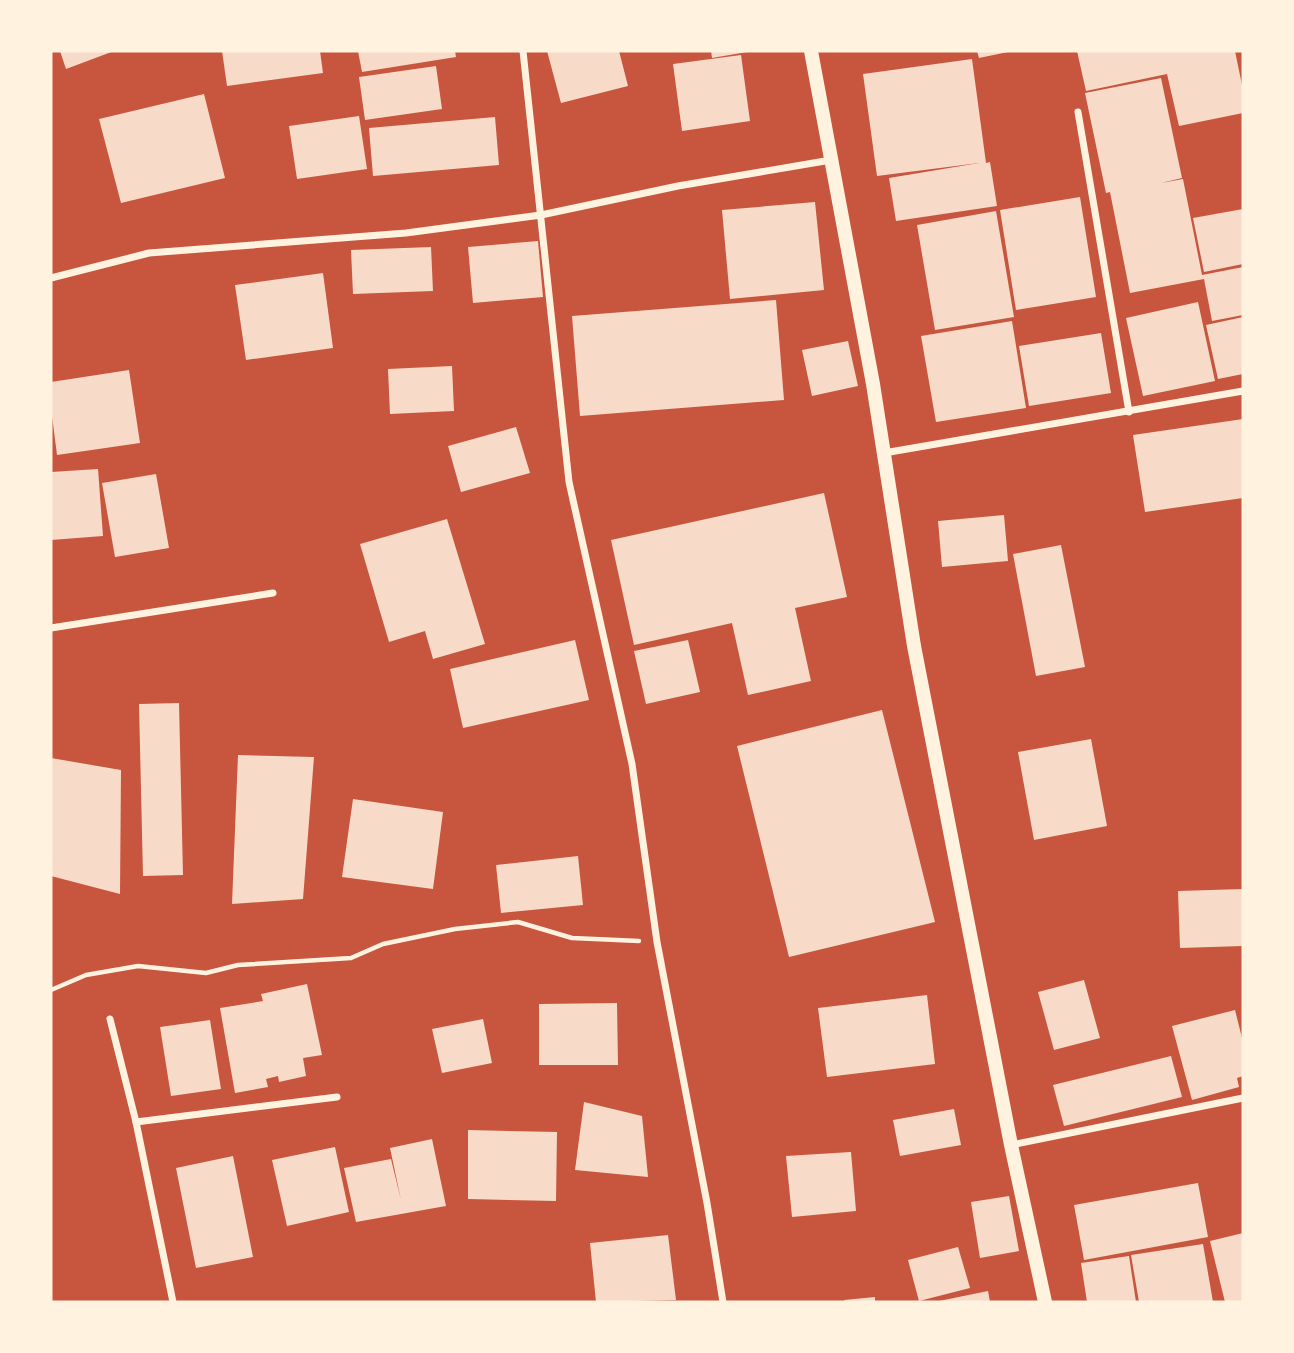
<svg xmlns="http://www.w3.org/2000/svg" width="1294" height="1353" viewBox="0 0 1294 1353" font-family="'Crimson Pro',serif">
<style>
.building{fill:#f7dbc8}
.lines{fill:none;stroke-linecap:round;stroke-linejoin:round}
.path{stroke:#fff3e0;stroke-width:4.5}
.minor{stroke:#fff3e0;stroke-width:7}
.secondary{stroke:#fff3e0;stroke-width:14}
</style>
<rect width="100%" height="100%" fill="#c8553d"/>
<g class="building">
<path d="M60,51H114L66,69Z"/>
<path d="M222,51H320L323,73L227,86Z"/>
<path d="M358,51H455L456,57L362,72Z"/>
<path d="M547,51H619L628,86L561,103Z"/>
<path d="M711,51H747V52L712,58Z"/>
<path d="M977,51H1008V52L979,58Z"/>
<path d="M1077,51H1235L1243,90V113L1179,126L1167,74L1086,91Z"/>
<path d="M741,55L750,121L682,131L673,64Z"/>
<path d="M972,59L986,163L990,162L997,206L896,221L889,178L979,163L877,176L863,74Z"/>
<path d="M436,66L442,109L365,120L359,77Z"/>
<path d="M1161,78L1182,178L1161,183L1183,179L1202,275L1243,267V315L1212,321L1204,279L1130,293L1110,192L1106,193L1085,93Z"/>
<path d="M204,94L225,178L121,203L99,119Z"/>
<path d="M359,116L367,169L297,179L289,126Z"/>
<path d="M495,117L499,165L373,176L369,128Z"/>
<path d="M1080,197L1096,297L1016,310L1000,210Z"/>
<path d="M815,202L824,290L730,299L722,210Z"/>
<path d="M1243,209V264L1204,272L1193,218Z"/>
<path d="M996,211L1014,317L935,330L917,225Z"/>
<path d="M538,241L543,297L473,303L468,247Z"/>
<path d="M431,247L433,291L353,294L351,250Z"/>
<path d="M323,273L333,348L246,360L235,285Z"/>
<path d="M776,300L784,400L580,416L572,316Z"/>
<path d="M1198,302L1215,381L1143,396L1126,318Z"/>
<path d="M1243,317V374L1218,379L1206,325Z"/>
<path d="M1012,321L1026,408L936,422L921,336Z"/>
<path d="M1101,333L1111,393L1029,406L1019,346Z"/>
<path d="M848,341L858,386L812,396L802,350Z"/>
<path d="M452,366L454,411L390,414L388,369Z"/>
<path d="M129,370L140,443L57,455L51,408V382Z"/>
<path d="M1243,419V498L1145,512L1133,435Z"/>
<path d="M516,427L530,473L461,492L448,446Z"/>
<path d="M98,469L103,536L51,540V472Z"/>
<path d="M156,474L169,548L115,557L102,483Z"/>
<path d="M824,493L847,597L795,608L811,681L748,695L732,623L634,645L611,540Z"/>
<path d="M1004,515L1008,561L942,567L938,521Z"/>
<path d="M447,519L485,644L433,659L425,631L389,642L360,544Z"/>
<path d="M1061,545L1085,667L1036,676L1013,554Z"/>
<path d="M575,640L589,700L463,728L450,669Z"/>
<path d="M688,640L700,692L646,704L634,651Z"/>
<path d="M179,703L183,875L143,876L139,704Z"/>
<path d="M882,710L935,922L789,957L737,746Z"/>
<path d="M1091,739L1107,826L1034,840L1018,752Z"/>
<path d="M238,755L314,757L303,899L232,904Z"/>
<path d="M51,758L121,770L120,894L51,876Z"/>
<path d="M353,799L443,812L433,889L342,877Z"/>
<path d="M578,856L583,905L501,913L496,865Z"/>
<path d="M1243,889V946L1180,948L1178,891Z"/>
<path d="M1084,980L1100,1038L1054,1050L1038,992Z"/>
<path d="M307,984L322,1055L303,1058L306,1076L279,1082L278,1076L266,1079L268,1087L235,1093L220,1008L263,1001L261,994Z"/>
<path d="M927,995L935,1064L827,1077L818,1008Z"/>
<path d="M617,1003L618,1065H539V1004Z"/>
<path d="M1235,1010L1243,1042V1076L1237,1078L1239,1087L1192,1100L1172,1026Z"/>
<path d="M483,1019L492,1063L442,1073L432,1029Z"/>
<path d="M210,1020L221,1089L171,1096L160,1027Z"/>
<path d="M1171,1056L1182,1097L1064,1126L1053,1085Z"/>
<path d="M584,1102L642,1116L648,1177L575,1170Z"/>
<path d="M954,1109L961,1145L900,1156L893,1120Z"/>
<path d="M468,1130L557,1132L556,1201L468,1199Z"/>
<path d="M432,1139L446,1206L356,1222L344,1168L391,1159L401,1200L390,1148Z"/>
<path d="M335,1147L349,1212L287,1226L272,1160Z"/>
<path d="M851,1152L856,1211L792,1217L786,1156Z"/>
<path d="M233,1156L253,1257L196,1268L176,1168Z"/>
<path d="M1198,1183L1208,1237L1084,1260L1074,1205Z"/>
<path d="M1009,1196L1019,1251L980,1258L971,1202Z"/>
<path d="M1243,1233V1302H1225L1210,1241Z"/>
<path d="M668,1235L676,1300L596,1302L590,1243Z"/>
<path d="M1203,1244L1213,1302H1139L1131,1255Z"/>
<path d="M958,1247L970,1288L919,1301L908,1260Z"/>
<path d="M1129,1256L1136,1302H1087L1081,1263Z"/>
<path d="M988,1291L990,1302H939V1301Z"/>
<path d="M875,1297V1302H845L844,1300Z"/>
</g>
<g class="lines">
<path class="path" d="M51,990L86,975L138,966L206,973L238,965L351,958L383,944L455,929L518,922L572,938L639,941"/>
<g class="minor">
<path d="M523,51L569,482L632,764L657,942L707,1203L723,1302"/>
<path d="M1078,112L1129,412"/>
<path d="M51,278L149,253L406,233L541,215L678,186L831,160"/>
<path d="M884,453L1243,391"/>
<path d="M51,628L273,593"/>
<path d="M110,1019L136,1122L173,1302"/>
<path d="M136,1122L337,1097"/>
<path d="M1011,1145L1243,1098"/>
</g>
<path class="secondary" d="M811,51L873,384L914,646L1011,1145L1045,1302"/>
</g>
<rect width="1294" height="1353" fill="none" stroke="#fff3e0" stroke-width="105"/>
</svg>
